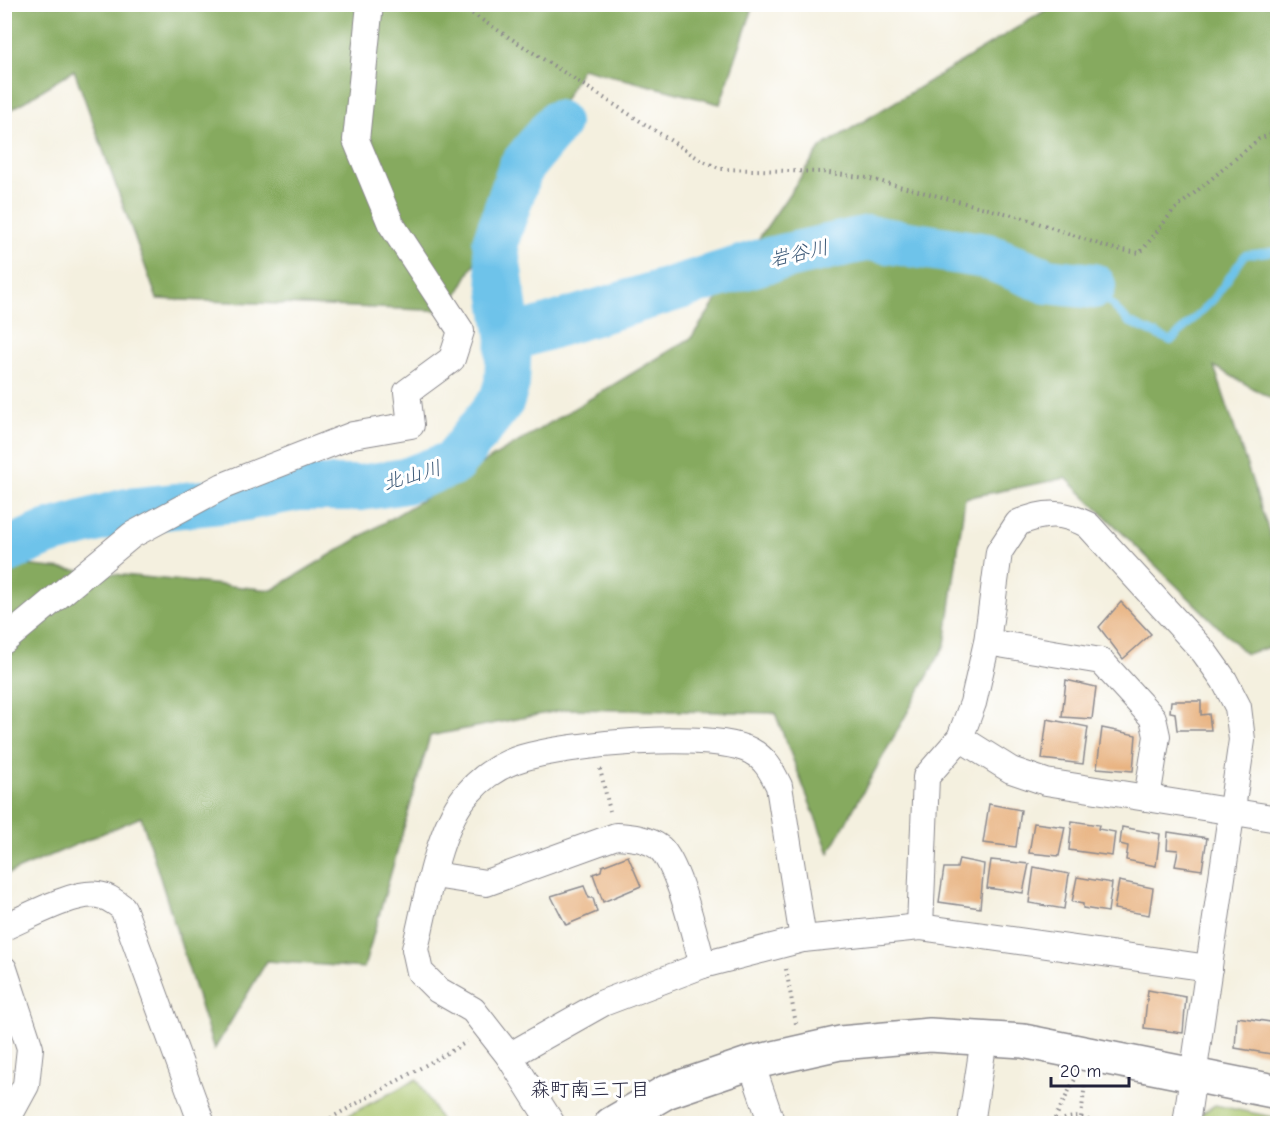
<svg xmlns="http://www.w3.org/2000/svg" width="1282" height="1128" viewBox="0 0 1282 1128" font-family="'Comic Neue','Klee One',sans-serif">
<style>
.green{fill:#a8c46a;stroke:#657352;stroke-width:1.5}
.forest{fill:#86aa5e;stroke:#54664c;stroke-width:1.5}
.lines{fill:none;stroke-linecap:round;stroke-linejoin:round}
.stream{stroke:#6ec3ea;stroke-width:8}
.river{stroke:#6ec3ea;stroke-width:46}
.building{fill:#e8b381}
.street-casing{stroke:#8b898d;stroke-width:28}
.secondary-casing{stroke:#8b898d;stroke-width:36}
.path{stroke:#8b898d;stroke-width:4;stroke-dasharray:1.5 4.5;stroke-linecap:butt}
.street{stroke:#fff;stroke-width:26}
.secondary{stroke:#fff;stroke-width:33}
.labels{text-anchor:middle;stroke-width:6;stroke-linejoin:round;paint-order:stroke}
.water-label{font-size:20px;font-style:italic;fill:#3d5a78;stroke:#fff}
.neighbourhood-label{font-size:20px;fill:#22223b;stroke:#fff}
</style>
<rect width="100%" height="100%" fill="#fff"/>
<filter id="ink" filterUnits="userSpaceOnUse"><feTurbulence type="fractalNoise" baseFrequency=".0167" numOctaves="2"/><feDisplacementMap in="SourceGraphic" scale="12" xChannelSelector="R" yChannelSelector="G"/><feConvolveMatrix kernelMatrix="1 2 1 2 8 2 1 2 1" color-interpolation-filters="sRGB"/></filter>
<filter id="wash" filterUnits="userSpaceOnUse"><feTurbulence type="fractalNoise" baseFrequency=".008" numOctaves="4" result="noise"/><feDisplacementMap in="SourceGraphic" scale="24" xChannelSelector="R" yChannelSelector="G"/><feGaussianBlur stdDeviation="1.35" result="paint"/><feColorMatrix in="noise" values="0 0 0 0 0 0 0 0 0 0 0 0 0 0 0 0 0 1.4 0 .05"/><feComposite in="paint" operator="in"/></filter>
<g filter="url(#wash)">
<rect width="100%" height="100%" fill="#f4f0df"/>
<g class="green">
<path d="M417,1079L442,1123H334L413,1081Z"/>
<path d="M1215,1105L1277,1118V1123H1200L1201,1114Z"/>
</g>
<g class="forest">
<path d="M5,5H754L720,104L582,68L448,311L157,299L74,70L5,114Z"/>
<path d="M1054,5H1277V402L1214,366L1277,556V645L1246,654L1066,478L965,498L945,645L829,853L775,713L568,709L430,736L364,968L267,961L214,1050L141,817L5,875V563L272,590L691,338L821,147Z"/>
</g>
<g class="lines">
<path class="stream" d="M1093,286L1129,322L1171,341L1213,300L1245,255L1278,251"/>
<g class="river">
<path d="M509,339L764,261L869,238L987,256L1047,281L1093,286"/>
<path d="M4,552L47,533L127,511L240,499L298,488H360L405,481L453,463L502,400L507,383L509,339L495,243L521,167L557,123"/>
</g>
</g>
<g id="blocks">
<g class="building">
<path d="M1121,602L1151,634L1123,659L1099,627Z"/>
<path d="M1066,680L1096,687L1092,719L1062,717Z"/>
<path d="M1171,701H1201V715L1209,714L1211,730H1177L1175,713L1170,712Z"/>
<path d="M1047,719L1088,727L1083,764L1042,759Z"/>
<path d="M1102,728L1136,735L1133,771L1097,768Z"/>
<path d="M989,804L1021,810L1016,847L983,843Z"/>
<path d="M1072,821L1099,825L1098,829L1115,832L1112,856L1069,850Z"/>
<path d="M1034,823L1065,827L1059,856L1029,853Z"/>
<path d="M1122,827L1160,834L1156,866L1126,860L1128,846L1120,844Z"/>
<path d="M1168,832L1207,838L1202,870L1175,866L1178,850L1167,849Z"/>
<path d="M628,856L641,886L603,902L593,874L601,871L602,866Z"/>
<path d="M959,859L984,864L980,908L939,902L944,868H957Z"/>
<path d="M991,860L1029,864L1023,893L987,888Z"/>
<path d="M1034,867L1069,874L1064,909L1029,903Z"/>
<path d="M1077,877L1112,883L1108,912L1083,908V904L1072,902Z"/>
<path d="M1119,881L1153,888L1149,915L1114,909Z"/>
<path d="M584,886L589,898H593L597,912L566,925L551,896Z"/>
<path d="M1148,990L1186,997L1183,1033L1144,1028Z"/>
<path d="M1237,1017L1277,1023L1271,1054L1235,1048Z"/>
</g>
</g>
</g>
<g filter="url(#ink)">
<use href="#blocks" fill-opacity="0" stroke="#8b898d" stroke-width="1.5"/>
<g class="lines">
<defs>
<g id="street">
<path d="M4,641L132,535L223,486L353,435L411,425L407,392L452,359L461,331L391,224L356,140L370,4"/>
<path d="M987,642L1101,661L1153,718L1157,736L1147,798"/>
<path d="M960,738L1011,770L1046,782L1278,819"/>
<path d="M434,875L486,883L616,836C631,837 647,838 660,848C680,867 694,936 703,965"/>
<path d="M4,927C28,917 74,891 98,895C108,896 116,903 123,908L202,1124"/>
<path d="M920,927L926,777L960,738L973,703L987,642L999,552L1018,523C1045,512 1061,511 1088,525L1204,652L1224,680L1238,707L1242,740L1186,1124"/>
<path d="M4,969L30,1048L26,1085L8,1118"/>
<path d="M509,1056L603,1003L703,965L803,939L920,927L1209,968"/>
<path d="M751,1063L772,1124"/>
<path d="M552,1124L509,1056L473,1010L438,990L420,972L415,949C426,905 438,824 469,792C483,776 502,764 522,758C567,744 711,730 751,751C766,759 772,772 779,786L803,939"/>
<path d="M971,1124L984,1039"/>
</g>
<path id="secondary" d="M611,1124L666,1092L751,1063L840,1043L930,1035L1023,1041L1278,1092"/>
</defs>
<use href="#street" class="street-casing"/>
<use href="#secondary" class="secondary-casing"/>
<g class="path">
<path d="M457,4L701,160L721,169L822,172L867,178L1024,218L1110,248L1140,253L1173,211L1259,139L1278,131"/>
<path d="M600,769L610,811"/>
<path d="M786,969L796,1024"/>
<path d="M1081,1117L1085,1083"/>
<path d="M320,1124L467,1042"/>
<path d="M1052,1124L1075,1079"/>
<path d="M1053,1124C1067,1116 1081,1114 1095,1124"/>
</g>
<use href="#street" class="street"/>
<use href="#secondary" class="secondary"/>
</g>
</g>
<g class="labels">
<g class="water-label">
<text transform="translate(799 253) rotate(-13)" y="7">岩谷川</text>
<text transform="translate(412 475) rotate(-16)" y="7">北山川</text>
</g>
<g class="neighbourhood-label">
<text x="590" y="1096">森町南三丁目</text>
</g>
</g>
<rect width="1282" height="1128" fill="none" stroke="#fff" stroke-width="24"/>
<path d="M1051 1077v9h78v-9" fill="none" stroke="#22223b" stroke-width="3"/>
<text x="1060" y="1077" font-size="18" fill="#22223b" stroke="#ffffff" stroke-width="4.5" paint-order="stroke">20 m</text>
</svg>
